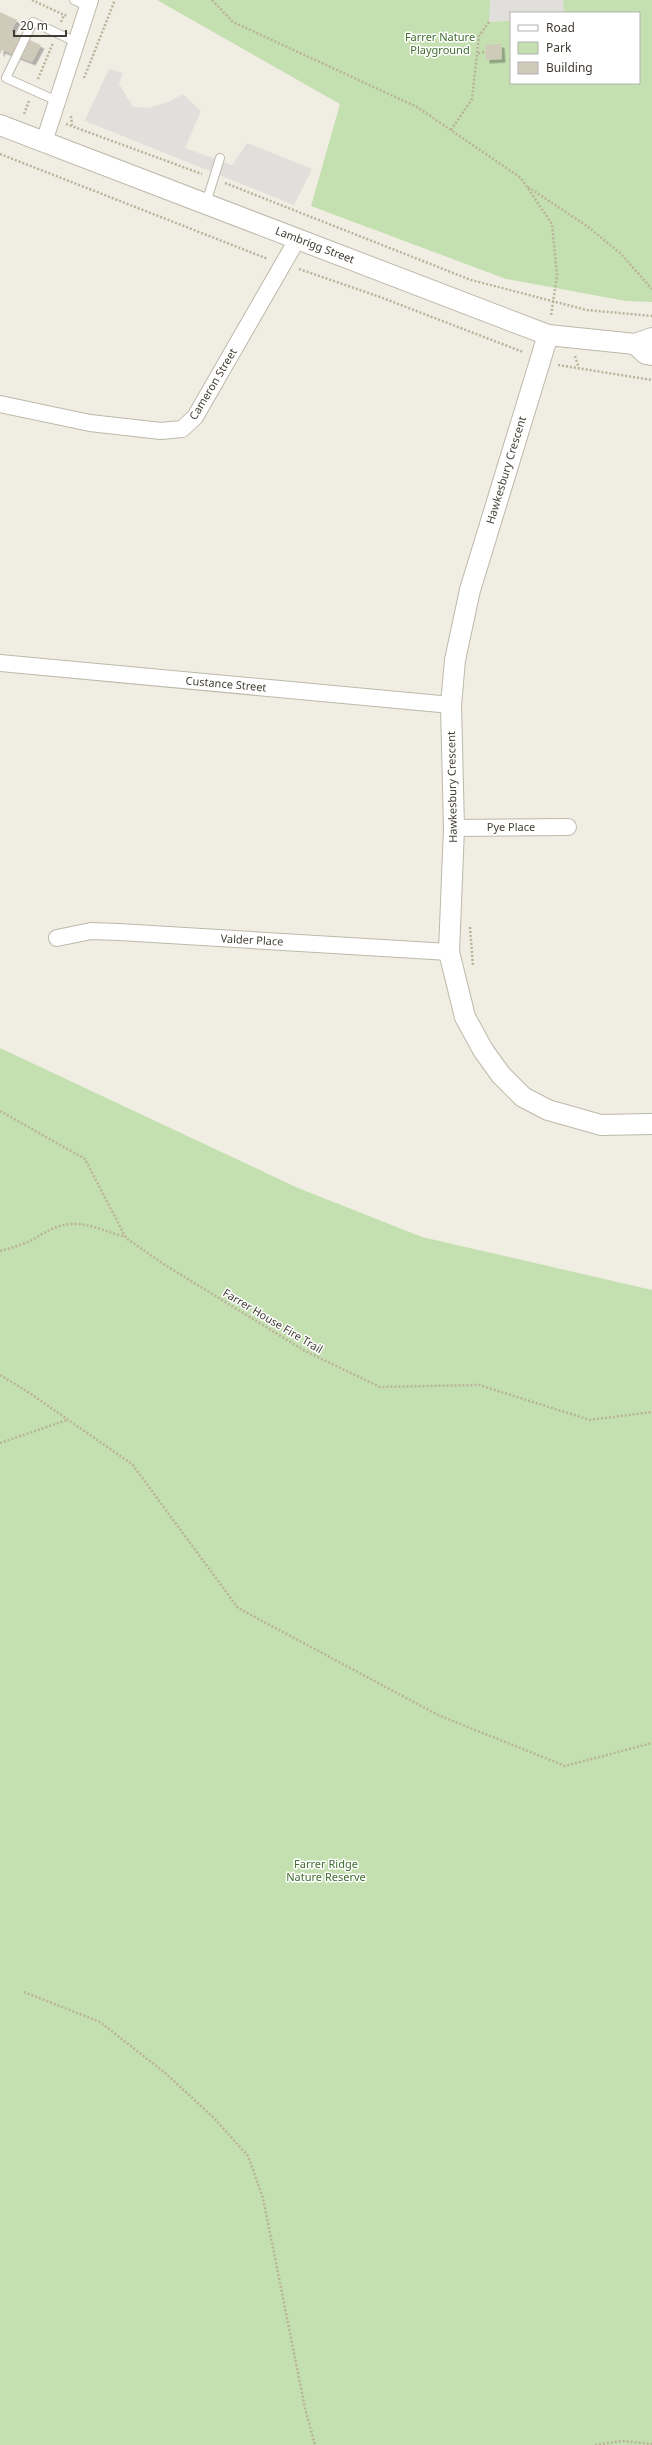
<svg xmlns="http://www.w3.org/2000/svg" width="652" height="2445" viewBox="0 0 652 2445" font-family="'Noto Sans',sans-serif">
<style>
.green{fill:#c4e0b0;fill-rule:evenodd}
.parking{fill:#e1dfdb}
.building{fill:#d0caba;filter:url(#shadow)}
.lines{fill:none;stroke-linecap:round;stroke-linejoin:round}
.service-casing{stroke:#bdb9aa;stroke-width:10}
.minor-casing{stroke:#bdb9aa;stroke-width:18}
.tertiary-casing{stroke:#bdb9aa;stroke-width:22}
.path{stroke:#bab39a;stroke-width:2.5;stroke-dasharray:2 2;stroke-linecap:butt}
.service{stroke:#fff;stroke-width:8}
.minor{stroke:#fff;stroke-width:16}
.tertiary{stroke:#fff;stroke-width:20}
.labels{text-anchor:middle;stroke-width:3;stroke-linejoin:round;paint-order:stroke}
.park-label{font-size:11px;fill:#3e6c2e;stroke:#fff}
.street-label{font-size:11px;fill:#413d34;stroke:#fff}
</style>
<defs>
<filter id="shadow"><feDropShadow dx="3.5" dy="3.5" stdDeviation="0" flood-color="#0004"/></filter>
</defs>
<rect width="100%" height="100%" fill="#f0ede3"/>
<g class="green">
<path d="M157,0H652V302L626,301L506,279L311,206L340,104ZM511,13H639V83H511Z"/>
<path d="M0,1048L298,1188L422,1237L652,1290V2445H0Z"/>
</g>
<g class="parking">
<path d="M490,0H563L564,13H511V21L489,22Z"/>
<path d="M109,69L123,73L119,84L133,107L148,108L168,102L183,94L201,111L185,148L232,165L247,143L312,169L294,205L83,120H85Z"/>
</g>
<g class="building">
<path d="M0,12L17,20L11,32L41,45L32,62L2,50L0,54Z"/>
<path d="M501,44L502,59L486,60L485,45Z"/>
</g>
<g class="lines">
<defs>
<g id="service">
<path d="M74,0L87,6"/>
<path d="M57,101L6,78L33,22L76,42"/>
<path d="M206,203L220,158"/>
</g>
<g id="minor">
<path d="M44,142L90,0"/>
<path d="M0,404L90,423L161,431L182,429L195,417L298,238"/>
<path d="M0,663L451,705"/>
<path d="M454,828L568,827"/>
<path d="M57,938L91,931L119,932L449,952"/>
</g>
<g id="tertiary">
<path d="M0,125L548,335L635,344L652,338"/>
<path d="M548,335L470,590L455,660L451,705L454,828L449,952L465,1017L483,1050L501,1075L523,1097L548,1110L601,1125L652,1124"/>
<path d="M635,344L646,354L652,355"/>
</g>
</defs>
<use href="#service" class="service-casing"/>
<use href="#minor" class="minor-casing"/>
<use href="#tertiary" class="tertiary-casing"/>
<g class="path">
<path d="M32,0L64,15"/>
<path d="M212,0L233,22L417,107L521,178L552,224L557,275L551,316"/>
<path d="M61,22L64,15L68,16"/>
<path d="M478,53L485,52"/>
<path d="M84,78L115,0"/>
<path d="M38,79L53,43"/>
<path d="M24,114L29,101"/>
<path d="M71,116L72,125"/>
<path d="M66,124L202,174"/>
<path d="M451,130L472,99L479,36L489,22"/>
<path d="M0,154L268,259"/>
<path d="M225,183L471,280L587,310L652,316"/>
<path d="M528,187L587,226L620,253L652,289"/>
<path d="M299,269L380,297L523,352"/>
<path d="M575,356L579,368"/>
<path d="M558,365L652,380"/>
<path d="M470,927L473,966"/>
<path d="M0,1111L85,1159L126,1238L165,1265L305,1351L380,1387L479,1385L590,1420L652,1412"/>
<path d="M0,1251C11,1248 22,1245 32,1240C45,1232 56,1225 72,1224C90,1223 109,1233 126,1237"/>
<path d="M0,1375L28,1392L132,1464L238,1608L438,1715L565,1766L652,1743"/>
<path d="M0,1443L67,1420"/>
<path d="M24,1992L100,2022L164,2072L213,2117L248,2156L263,2198L305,2408L315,2445"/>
<path d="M595,2445L622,2441L652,2444"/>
</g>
<use href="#service" class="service"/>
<use href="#minor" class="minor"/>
<use href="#tertiary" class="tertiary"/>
</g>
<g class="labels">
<g class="park-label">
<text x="440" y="41">Farrer Nature<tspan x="440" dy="13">Playground</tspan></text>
<text x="326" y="1868">Farrer Ridge<tspan x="326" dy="13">Nature Reserve</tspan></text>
</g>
<g class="street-label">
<text transform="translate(315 245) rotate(21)" y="4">Lambrigg Street</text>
<text transform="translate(213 384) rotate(-59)" y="4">Cameron Street</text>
<text transform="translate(506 470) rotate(-73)" y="4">Hawkesbury Crescent</text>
<text transform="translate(226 684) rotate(5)" y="4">Custance Street</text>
<text transform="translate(452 787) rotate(-91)" y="4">Hawkesbury Crescent</text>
<text x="511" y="831">Pye Place</text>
<text transform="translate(252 940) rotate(3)" y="4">Valder Place</text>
<text transform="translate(273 1321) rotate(31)" y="4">Farrer House Fire Trail</text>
</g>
</g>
<rect x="510" y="12" width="130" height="72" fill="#ffffff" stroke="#b3b1ae"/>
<rect x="518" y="25" width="20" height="6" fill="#ffffff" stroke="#b3b1ae"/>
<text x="546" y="32" font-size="12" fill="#413d34">Road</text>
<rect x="518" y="42" width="20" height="12" fill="#c4e0b0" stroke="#b3b1ae"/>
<text x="546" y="52" font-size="12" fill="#413d34">Park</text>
<rect x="518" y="62" width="20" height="12" fill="#d0caba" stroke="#b3b1ae"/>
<text x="546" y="72" font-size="12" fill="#413d34">Building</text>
<path d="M14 30v6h52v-6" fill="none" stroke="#413d34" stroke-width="2"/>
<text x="20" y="30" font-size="12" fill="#413d34" stroke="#ffffff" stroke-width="3" paint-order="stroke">20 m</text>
</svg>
